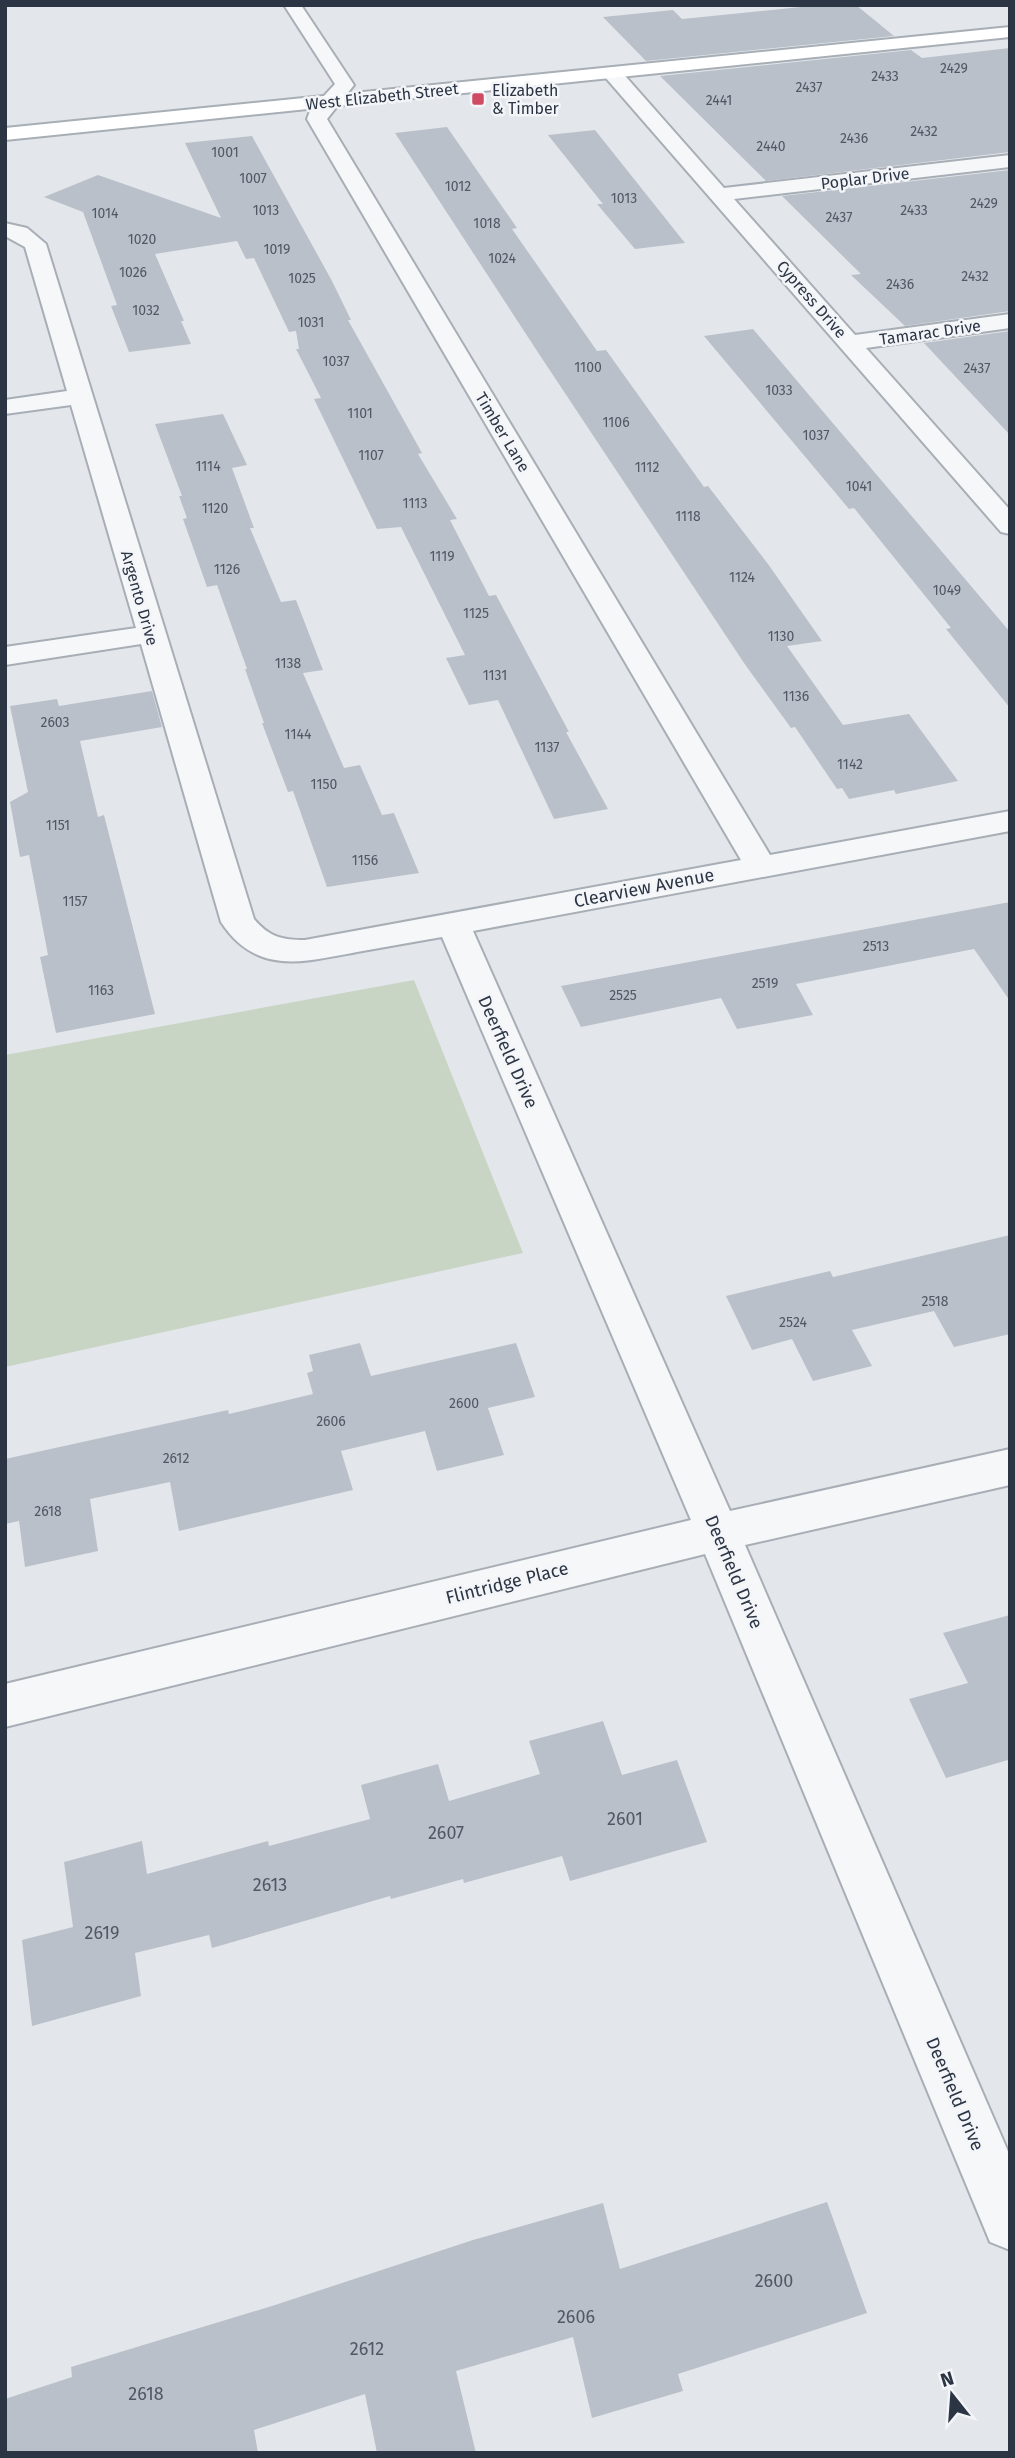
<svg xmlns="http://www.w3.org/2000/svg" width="1015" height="2458" viewBox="0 0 1015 2458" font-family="'Fira Sans',sans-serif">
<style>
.green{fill:#c9d5c4}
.building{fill:#bac0c9}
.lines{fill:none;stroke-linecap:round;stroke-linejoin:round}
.street-casing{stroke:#a8aeb6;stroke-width:4}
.secondary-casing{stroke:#a8aeb6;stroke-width:4}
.street{fill:#f6f7f9;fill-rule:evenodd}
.secondary{fill:#fff;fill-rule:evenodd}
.poi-dot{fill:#cf4a63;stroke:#f3f5f8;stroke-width:2.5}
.labels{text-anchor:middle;stroke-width:5;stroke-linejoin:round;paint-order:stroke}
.number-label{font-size:14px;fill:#4f5865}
.far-poi-label{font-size:16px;fill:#2b3544;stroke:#f3f5f8;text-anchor:start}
.far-street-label{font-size:16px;fill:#2b3544;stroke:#f3f5f8}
.street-label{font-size:18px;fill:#2b3544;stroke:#f3f5f8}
.near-number-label{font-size:18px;fill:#4f5865}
</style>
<rect width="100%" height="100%" fill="#e3e7eb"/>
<path class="green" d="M414,980L523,1253L5,1367V1055Z"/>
<g class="building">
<path d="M820,5H856L894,36L646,61L603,17L673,10L682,19Z"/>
<path d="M1010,48V152L766,181L660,76L911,50L922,58Z"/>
<path d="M447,127L517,228L512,229L597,351L606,350L704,487L708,486L768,564L822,641L787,646L843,725L909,714L958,781L896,794L894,790L849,799L842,788L837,789L795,727L791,728L744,663L539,354L395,133Z"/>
<path d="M595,130L685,243L635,249L597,204H603L548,135Z"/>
<path d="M252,136L332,281L351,320H348L422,453L418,454L457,519L450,520L489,596L496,595L569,732H566L608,809L554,819L498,700L469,705L446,658L465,655L401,527L377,529L314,399L321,398L296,349H299L296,331L289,332L254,258L246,259L237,241L155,254L184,321H181L191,344L129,352L111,306L117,305L83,212L44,197L98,175L221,218L185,143Z"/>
<path d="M1010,170V311L905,326L851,275L861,274L782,196Z"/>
<path d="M753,329L1010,632V708L946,629L951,628L854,508L849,509L704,336Z"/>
<path d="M1010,331V435L924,343Z"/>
<path d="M223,414L247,465L232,468L254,528H250L281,602L296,600L323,670L303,673L344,768L360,765L382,815L394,813L419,873L327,887L293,791L288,792L262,723H264L245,669H247L217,585L207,587L183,519L187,518L179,496H182L155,424Z"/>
<path d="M152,691L162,727L80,741L98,817L104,815L155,1014L56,1033L40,957L48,955L29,855L20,857L10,802L28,792L10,706L57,699L59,706Z"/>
<path d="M1010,902V1001L974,949L796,984L813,1015L737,1029L721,998L581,1027L561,986Z"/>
<path d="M1010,1235V1334L954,1347L934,1311L852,1330L872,1366L813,1381L792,1339L752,1350L726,1296L830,1271L833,1277Z"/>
<path d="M360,1343L371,1376L516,1343L535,1397L488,1408L504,1455L437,1471L425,1431L341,1451L353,1490L179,1531L170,1482L90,1499L98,1551L25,1567L19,1521L5,1524V1459L228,1410L229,1414L313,1394L307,1373L313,1371L309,1355Z"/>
<path d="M1010,1615V1764L1008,1760L946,1778L909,1699L968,1683L943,1633Z"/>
<path d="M603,1721L622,1775L677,1760L707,1842L570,1881L562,1856L464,1883L463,1879L391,1899L390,1896L212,1948L209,1935L135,1953L141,1996L32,2026L22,1940L73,1927L64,1862L142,1841L147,1874L268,1841L269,1846L370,1819L361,1785L438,1764L449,1801L540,1774L529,1741Z"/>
<path d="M827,2202L867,2313L678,2374L683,2391L592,2418L573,2337L456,2371L476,2453H377L365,2394L254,2430L258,2453H5V2399L72,2377L71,2367L275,2305L473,2240L603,2203L620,2269Z"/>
</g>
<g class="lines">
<defs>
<g id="street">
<path d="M284,5H301L354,85L327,119L770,855L1010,811V831L473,931L730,1511L1010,1449V1485L745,1545L1010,2156V2250L990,2242L705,1554L5,1727V1684L691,1520L442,937C413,942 385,947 357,952C304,962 256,976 221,922L141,644L5,665V647L136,628L71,405L5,414V400L67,391L25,247L5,236V223L27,228L46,244L254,919C269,937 282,940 305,940L741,860L307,119L310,111L335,84Z"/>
<path d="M612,67L619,69L724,188L1010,155V167L734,199L855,335L1010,314V328L866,348L1010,510V534L1001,532L605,77L603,73Z"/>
</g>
<path id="secondary" d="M1010,27V37L5,140V128Z"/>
</defs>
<use href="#street" class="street-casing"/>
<use href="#secondary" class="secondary-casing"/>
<use href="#street" class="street"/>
<use href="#secondary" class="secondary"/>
</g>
<rect class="poi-dot" x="471" y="92" width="14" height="14" rx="3.5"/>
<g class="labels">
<g class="number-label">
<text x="954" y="73">2429</text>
<text x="885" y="81">2433</text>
<text x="809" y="92">2437</text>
<text x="719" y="105">2441</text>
<text x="924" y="136">2432</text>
<text x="854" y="143">2436</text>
<text x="771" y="151">2440</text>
<text x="225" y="157">1001</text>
<text x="253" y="183">1007</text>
<text x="458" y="191">1012</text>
<text x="624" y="203">1013</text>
<text x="984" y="208">2429</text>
<text x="266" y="215">1013</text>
<text x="914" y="215">2433</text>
<text x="105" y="218">1014</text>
<text x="839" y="222">2437</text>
<text x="487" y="228">1018</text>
<text x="142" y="244">1020</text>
<text x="277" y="254">1019</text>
<text x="502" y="263">1024</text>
<text x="133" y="277">1026</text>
<text x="975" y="281">2432</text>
<text x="302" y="283">1025</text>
<text x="900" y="289">2436</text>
<text x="146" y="315">1032</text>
<text x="311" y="327">1031</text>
<text x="336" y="366">1037</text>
<text x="588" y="372">1100</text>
<text x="977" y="373">2437</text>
<text x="779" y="395">1033</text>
<text x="360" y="418">1101</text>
<text x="616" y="427">1106</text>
<text x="816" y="440">1037</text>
<text x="371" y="460">1107</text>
<text x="208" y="471">1114</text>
<text x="647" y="472">1112</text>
<text x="859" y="491">1041</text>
<text x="415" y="508">1113</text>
<text x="215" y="513">1120</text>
<text x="688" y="521">1118</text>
<text x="442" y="561">1119</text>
<text x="227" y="574">1126</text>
<text x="742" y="582">1124</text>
<text x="947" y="595">1049</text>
<text x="476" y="618">1125</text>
<text x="781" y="641">1130</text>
<text x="288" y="668">1138</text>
<text x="495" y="680">1131</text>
<text x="796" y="701">1136</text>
<text x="55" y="727">2603</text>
<text x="298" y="739">1144</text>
<text x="547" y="752">1137</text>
<text x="850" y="769">1142</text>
<text x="324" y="789">1150</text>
<text x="58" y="830">1151</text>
<text x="365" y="865">1156</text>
<text x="75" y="906">1157</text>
<text x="876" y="951">2513</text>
<text x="765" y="988">2519</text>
<text x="101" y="995">1163</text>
<text x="623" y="1000">2525</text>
<text x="935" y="1306">2518</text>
<text x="793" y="1327">2524</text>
<text x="464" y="1408">2600</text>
<text x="331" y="1426">2606</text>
<text x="176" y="1463">2612</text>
<text x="48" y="1516">2618</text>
</g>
<g class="far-poi-label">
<text x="492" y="96">Elizabeth<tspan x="492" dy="18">&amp; Timber</tspan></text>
</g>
<g class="far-street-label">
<text transform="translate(382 96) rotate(-6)" y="6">West Elizabeth Street</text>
<text transform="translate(865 178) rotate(-7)" y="6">Poplar Drive</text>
<text transform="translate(812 299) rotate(49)" y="6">Cypress Drive</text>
<text transform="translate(930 332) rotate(-8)" y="6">Tamarac Drive</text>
<text transform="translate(503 432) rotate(59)" y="6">Timber Lane</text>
<text transform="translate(140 598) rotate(74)" y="6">Argento Drive</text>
</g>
<g class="street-label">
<text transform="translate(644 888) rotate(-11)" y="6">Clearview Avenue</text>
<text transform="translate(508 1052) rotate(66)" y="6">Deerfield Drive</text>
<text transform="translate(734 1572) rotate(67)" y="6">Deerfield Drive</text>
<text transform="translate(507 1583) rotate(-14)" y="6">Flintridge Place</text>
<text transform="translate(955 2094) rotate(67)" y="6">Deerfield Drive</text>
</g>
<g class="near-number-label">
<text x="625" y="1825">2601</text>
<text x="446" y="1839">2607</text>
<text x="270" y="1891">2613</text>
<text x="102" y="1939">2619</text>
<text x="774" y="2287">2600</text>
<text x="576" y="2323">2606</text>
<text x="367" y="2355">2612</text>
<text x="146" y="2400">2618</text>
</g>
</g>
<rect width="1015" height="2458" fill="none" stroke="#2b3544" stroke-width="14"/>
<g transform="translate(952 2395) rotate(343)" stroke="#f3f5f8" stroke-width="5" paint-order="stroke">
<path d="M0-5L12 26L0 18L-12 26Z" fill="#2b3544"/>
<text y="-10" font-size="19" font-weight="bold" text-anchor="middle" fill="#2b3544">N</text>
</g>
</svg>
